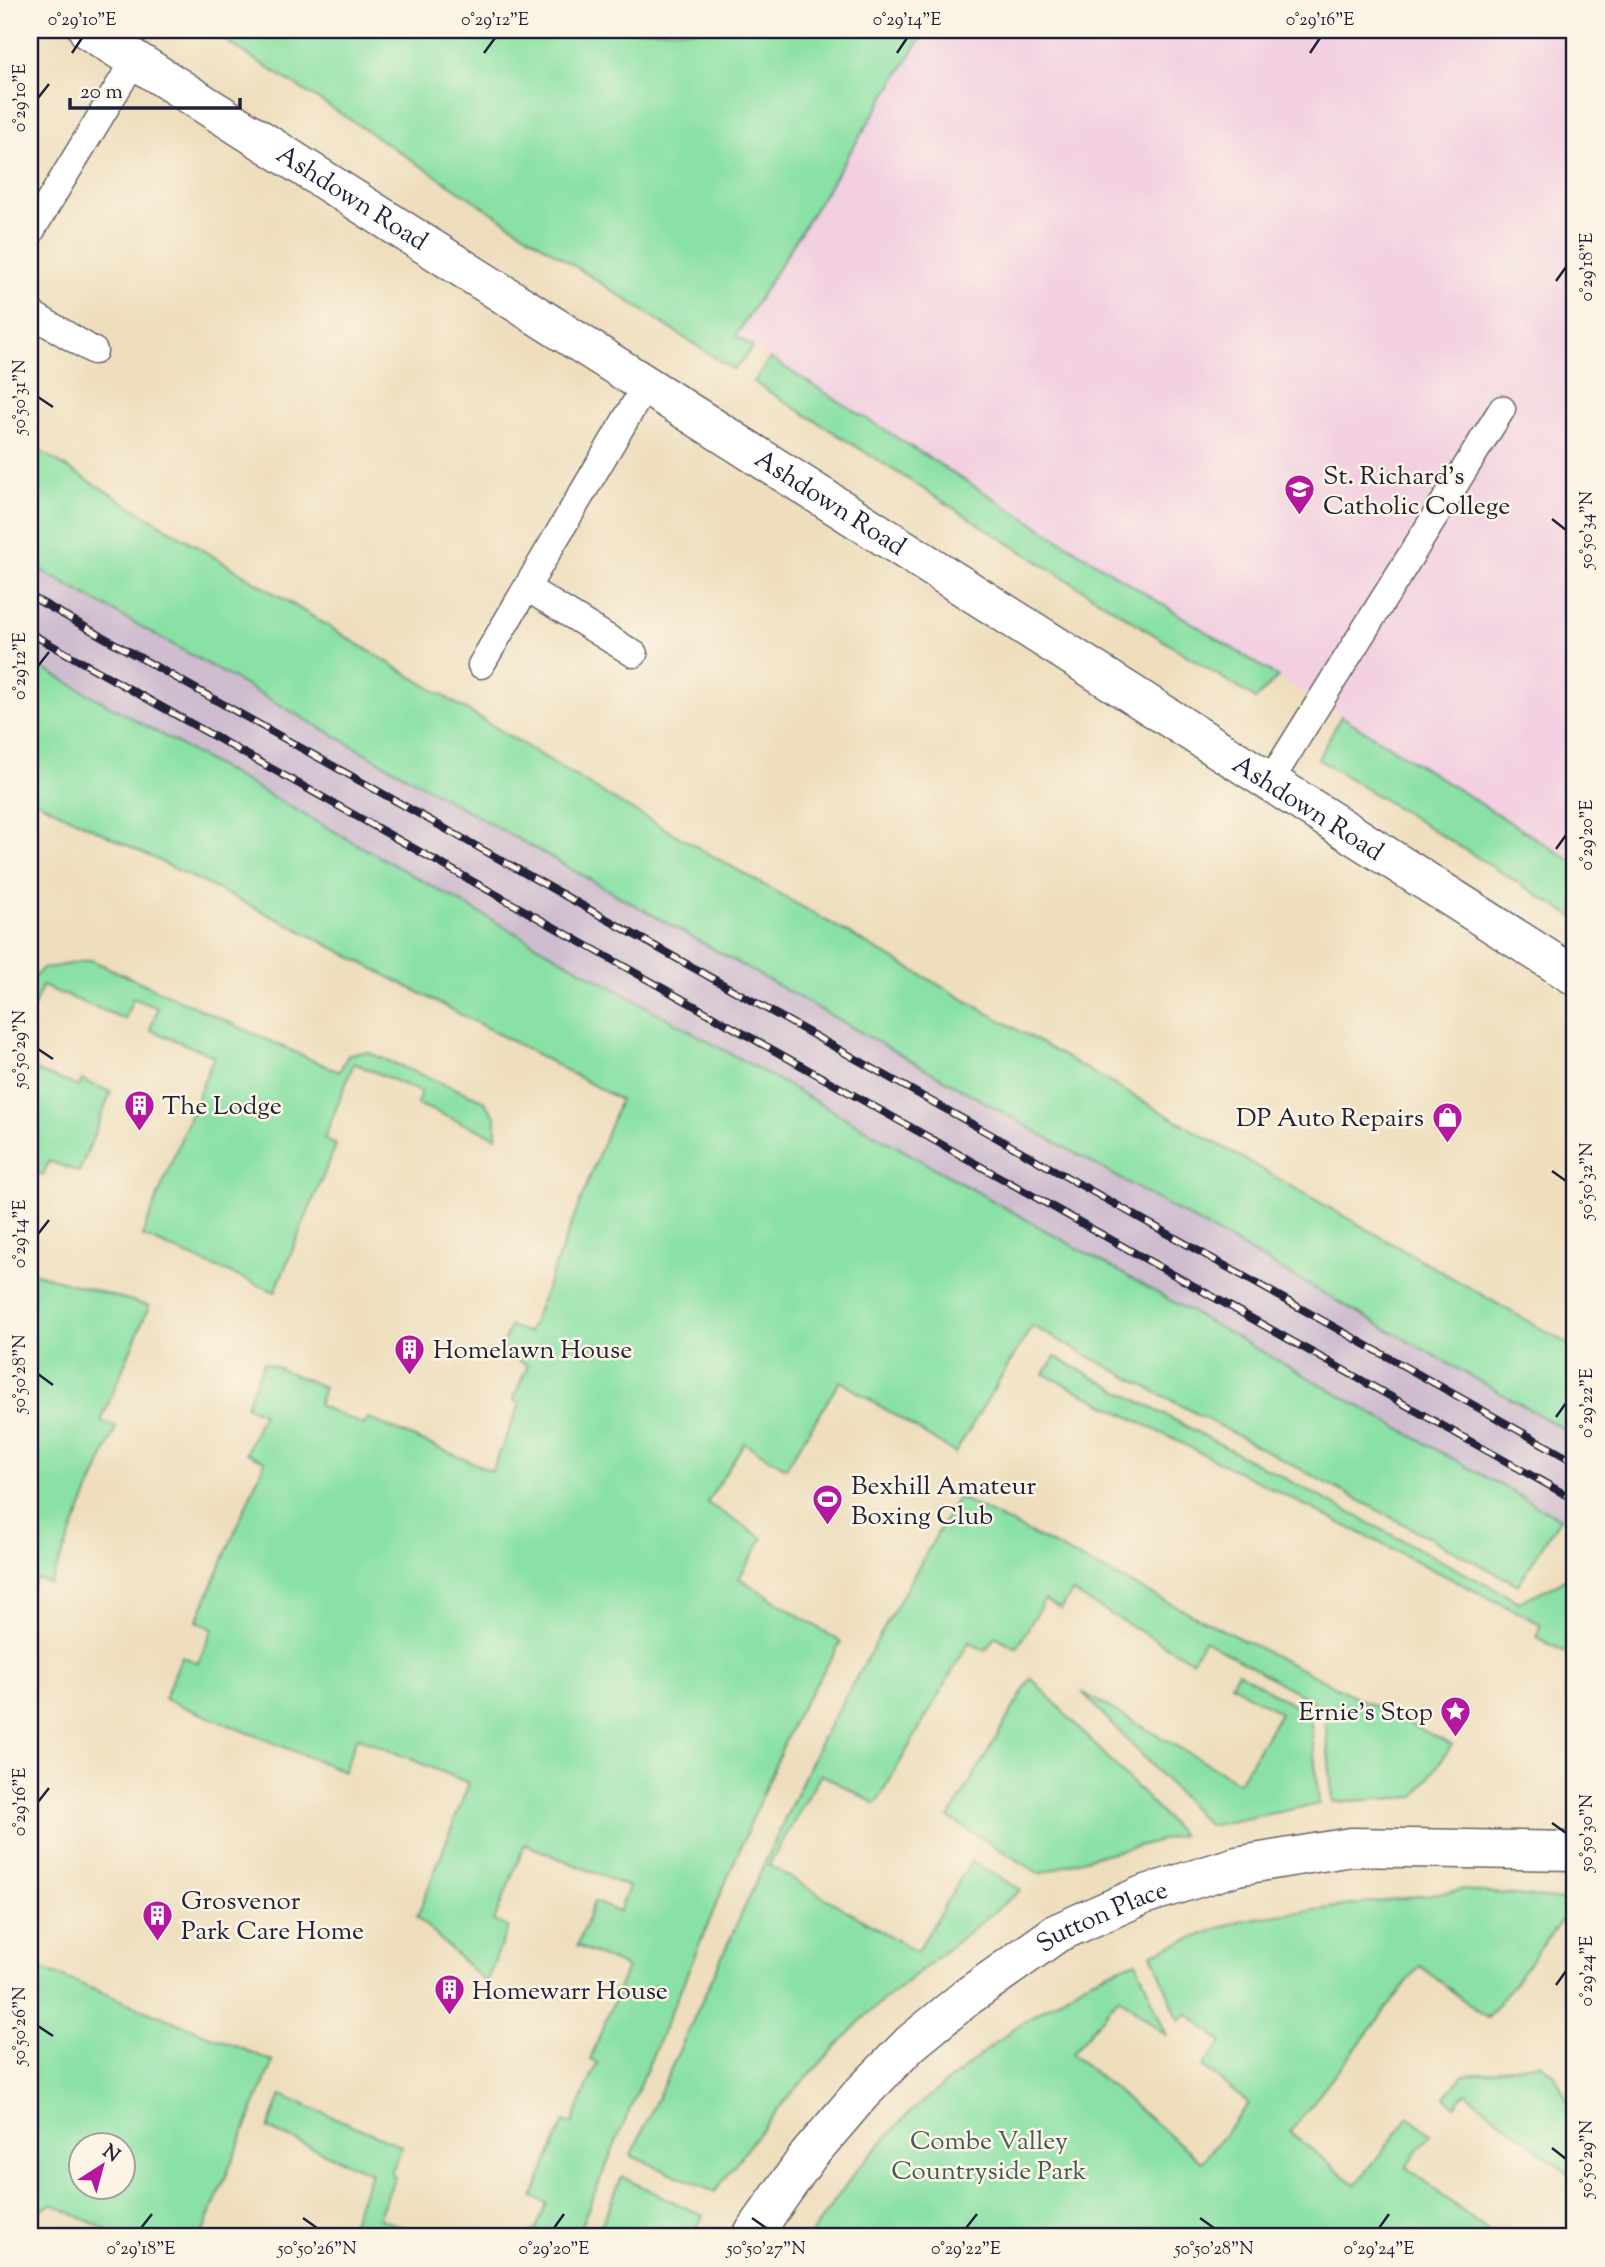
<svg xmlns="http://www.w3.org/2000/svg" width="1605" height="2267" viewBox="0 0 1605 2267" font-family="'Sorts Mill Goudy',serif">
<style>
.built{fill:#f2cfe1}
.industrial{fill:#cfbdcf}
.green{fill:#8ae1a5;stroke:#568270;stroke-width:2;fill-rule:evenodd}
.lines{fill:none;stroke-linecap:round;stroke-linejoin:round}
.service-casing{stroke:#696468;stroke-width:29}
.minor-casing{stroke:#696468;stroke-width:41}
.service{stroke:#fff;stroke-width:26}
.minor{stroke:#fff;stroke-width:38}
.rail-casing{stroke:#22223b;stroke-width:8}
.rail{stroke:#fcf5e5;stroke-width:5;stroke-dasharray:16;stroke-linecap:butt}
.ticks{fill:none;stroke:#22223b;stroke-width:2.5}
.labels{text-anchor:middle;stroke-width:5;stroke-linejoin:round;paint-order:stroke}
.street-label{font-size:26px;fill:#22223b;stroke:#fcf5e5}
.poi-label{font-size:26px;fill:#22223b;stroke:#fcf5e5;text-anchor:start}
.park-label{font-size:26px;fill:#415b5b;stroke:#fcf5e5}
.neatline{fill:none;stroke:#22223b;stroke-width:2.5}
.ticks-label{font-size:18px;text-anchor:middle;fill:#22223b}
</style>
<rect width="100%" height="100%" fill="#fcf5e5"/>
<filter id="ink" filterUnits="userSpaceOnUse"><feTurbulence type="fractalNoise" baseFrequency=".0143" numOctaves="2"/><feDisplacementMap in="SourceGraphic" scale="14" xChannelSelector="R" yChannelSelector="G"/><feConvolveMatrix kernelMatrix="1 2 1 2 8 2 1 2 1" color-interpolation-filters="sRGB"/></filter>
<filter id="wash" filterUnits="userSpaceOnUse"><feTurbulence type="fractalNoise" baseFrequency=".00686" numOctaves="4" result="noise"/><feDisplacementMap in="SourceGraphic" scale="28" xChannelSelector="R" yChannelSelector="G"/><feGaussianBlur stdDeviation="1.57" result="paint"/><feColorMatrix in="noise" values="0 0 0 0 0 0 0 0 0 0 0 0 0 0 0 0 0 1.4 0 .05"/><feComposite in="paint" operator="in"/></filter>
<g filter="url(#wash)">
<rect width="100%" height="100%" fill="#eedebd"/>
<path class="built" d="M208,30H1575V863L736,336Z"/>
<path class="industrial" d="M30,445L613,799L1575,1348V1526L1560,1519L1518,1585L542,1057L292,926L30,798Z"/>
<g class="green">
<path d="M208,30H926L736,336L753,347L734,370L349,119Z"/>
<path d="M770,358L1278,677L1256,699L754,382Z"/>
<path d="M30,445L613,799L1575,1348V1435L30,564Z"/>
<path d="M30,661L1541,1508L1560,1518L1518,1585L1032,1326L955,1453L840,1381L786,1468L744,1443L707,1503L763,1538L739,1578L841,1642L794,1720L576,2237H529L532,2231L535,2232L547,2203L533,2197L564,2121L572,2124L597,2063L590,2060L627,1967L577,1946L594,1902L619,1912L629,1887L525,1844L494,1921L508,1927L486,1983L417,1917L469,1783L357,1737L344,1771L164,1699L182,1656L198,1663L213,1629L197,1621L265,1461L246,1453L263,1413L246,1406L264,1362L324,1387L318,1405L364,1425L368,1418L492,1471L520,1404L513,1400L528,1365L499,1353L510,1326L529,1333L620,1100L542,1057L292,926L30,798Z"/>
<path d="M1341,716L1575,863V918L1318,759Z"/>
<path d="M91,960L339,1072L349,1054L367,1052L483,1100L496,1118V1137L417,1104L421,1092L354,1063L324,1139L336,1145L275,1292L142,1236L214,1056L150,1030L158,1008L133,998L125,1019L42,986L30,1016V981L42,969Z"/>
<path d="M30,1068L79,1087L82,1080L111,1092L79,1172L49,1161L43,1175L30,1169Z"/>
<path d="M30,1272L149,1306L101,1421L116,1427L50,1584L36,1578L30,1591Z"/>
<path d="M1055,1357L1519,1602L1563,1581L1575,1570V1657L1536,1637L1541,1624L1044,1374Z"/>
<path d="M958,1497L1452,1745L1415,1797L1333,1802L1324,1708L1204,1640L1192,1661L1072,1592L1061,1609L1044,1600L1017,1648L995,1636L986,1651L969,1642L876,1804L821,1774L769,1865L917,1952L971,1861L1021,1890L868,2013L790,2095L756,2136L715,2192L631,2156L821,1740Z"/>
<path d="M1238,1672L1310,1715L1319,1804L1209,1826L1082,1692L1239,1782L1280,1713L1231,1684Z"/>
<path d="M1031,1678L1182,1835L1085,1859L1040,1874L949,1818Z"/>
<path d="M1462,1890L1575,1901V1903L1487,2018L1420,1966L1290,2132L1356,2185L1409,2117L1431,2134L1406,2167L1495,2237H809L856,2171L908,2114L1013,2029L1089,1980L1136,1961L1167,2036L1119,1997L1072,2054L1202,2162L1249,2104L1203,2066L1222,2042L1187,2013L1179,2021L1152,1953L1242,1920Z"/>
<path d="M30,1964L273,2061L201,2237H109L105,2229L52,2204L39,2211L30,2207ZM80,2144H122V2186H80Z"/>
<path d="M1539,2063L1555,2075L1575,2116V2179L1466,2093L1455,2106L1445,2097L1462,2076Z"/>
<path d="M281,2095L402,2146L391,2174L395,2177L378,2218L425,2237H346L371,2173L268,2129Z"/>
<path d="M622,2177L703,2216L693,2237H596Z"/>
</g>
</g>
<g filter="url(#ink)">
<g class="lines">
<defs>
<g id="service">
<path d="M30,233L135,59"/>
<path d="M30,313L94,351"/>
<path d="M527,588L634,654"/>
<path d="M481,665L647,383"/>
<path d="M1269,783L1502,409"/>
</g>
<g id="minor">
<path id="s1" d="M88,30C586,342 1078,663 1575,976"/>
<path id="s2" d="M751,2237L808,2156L860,2095L911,2043L967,1997L1057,1933L1143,1895L1237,1866L1351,1847L1575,1851"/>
</g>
</defs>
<use href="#service" class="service-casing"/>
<use href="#minor" class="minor-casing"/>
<use href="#service" class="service"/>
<use href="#minor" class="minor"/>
<defs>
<g id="rail">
<path d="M30,596L1575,1462"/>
<path d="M30,633L1575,1500"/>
</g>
</defs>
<use href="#rail" class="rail-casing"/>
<use href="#rail" class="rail"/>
</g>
</g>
<path class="ticks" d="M72,53L82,38M484,53L495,38M897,53L907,38M1310,53L1320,38M38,98L49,84M1556,281L1566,267M38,397L53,407M1552,519L1566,530M38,666L49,652M1556,849L1566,835M38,1049L53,1059M1552,1171L1566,1181M38,1234L49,1220M38,1374L53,1385M1556,1417L1566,1403M38,1802L49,1788M1552,1823L1566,1833M1556,1985L1566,1971M38,2026L53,2036M1552,2148L1566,2159M303,2218L317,2228M752,2218L766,2228M1200,2218L1214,2228M141,2228L152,2214M554,2228L564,2214M966,2228L977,2214M1379,2228L1389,2214"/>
<defs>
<symbol id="school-pin" viewBox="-11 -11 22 30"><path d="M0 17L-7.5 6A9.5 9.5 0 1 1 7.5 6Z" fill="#b5179e" stroke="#fcf5e5"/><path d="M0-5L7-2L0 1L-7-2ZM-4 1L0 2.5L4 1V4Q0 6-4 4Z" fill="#fff"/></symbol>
<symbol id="building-pin" viewBox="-11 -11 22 30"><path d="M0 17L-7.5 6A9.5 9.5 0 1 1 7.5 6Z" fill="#b5179e" stroke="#fcf5e5"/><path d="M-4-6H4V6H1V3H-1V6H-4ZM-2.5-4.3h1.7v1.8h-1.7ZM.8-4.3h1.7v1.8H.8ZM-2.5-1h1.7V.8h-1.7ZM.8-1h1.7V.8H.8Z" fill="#fff"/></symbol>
<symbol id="shop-pin" viewBox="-11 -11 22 30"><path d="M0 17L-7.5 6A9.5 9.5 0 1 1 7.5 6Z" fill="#b5179e" stroke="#fcf5e5"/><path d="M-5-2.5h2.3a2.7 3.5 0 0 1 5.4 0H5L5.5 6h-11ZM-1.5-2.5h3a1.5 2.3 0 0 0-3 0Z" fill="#fff"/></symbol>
<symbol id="stadium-pin" viewBox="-11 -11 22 30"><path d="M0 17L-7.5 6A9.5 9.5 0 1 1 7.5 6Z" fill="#b5179e" stroke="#fcf5e5"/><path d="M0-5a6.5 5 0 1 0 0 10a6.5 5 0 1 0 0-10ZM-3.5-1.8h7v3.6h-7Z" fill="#fff"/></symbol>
<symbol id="sight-pin" viewBox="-11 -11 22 30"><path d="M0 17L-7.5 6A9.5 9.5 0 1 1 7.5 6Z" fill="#b5179e" stroke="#fcf5e5"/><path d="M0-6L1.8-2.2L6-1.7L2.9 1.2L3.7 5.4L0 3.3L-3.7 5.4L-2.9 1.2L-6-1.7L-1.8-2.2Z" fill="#fff"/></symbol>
</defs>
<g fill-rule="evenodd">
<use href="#school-pin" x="1282" y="472" width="35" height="47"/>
<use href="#building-pin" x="122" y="1088" width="35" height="47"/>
<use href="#shop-pin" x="1430" y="1100" width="35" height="47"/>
<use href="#building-pin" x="392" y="1332" width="35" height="47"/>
<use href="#stadium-pin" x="810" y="1482" width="35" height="47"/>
<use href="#sight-pin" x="1438" y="1694" width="35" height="47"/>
<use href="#building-pin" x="140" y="1898" width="35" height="47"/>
<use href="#building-pin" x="432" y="1972" width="35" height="47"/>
</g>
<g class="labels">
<g class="street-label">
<text dy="9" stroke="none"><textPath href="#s1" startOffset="313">Ashdown Road</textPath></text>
<text dy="9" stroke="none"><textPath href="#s1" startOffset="880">Ashdown Road</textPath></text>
<text dy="9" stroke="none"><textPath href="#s1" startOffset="1447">Ashdown Road</textPath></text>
<text dy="9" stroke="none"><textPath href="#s2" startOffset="483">Sutton Place</textPath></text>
</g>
<g class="poi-label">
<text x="1323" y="484">St. Richard's<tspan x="1323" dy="30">Catholic College</tspan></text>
<text x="162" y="1114">The Lodge</text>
<text x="1424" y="1126" text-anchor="end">DP Auto Repairs</text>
<text x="433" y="1358">Homelawn House</text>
<text x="851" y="1494">Bexhill Amateur<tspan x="851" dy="30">Boxing Club</tspan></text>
<text x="1433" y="1720" text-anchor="end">Ernie's Stop</text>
<text x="181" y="1909">Grosvenor<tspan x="181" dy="30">Park Care Home</tspan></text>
<text x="472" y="1999">Homewarr House</text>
</g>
<g class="park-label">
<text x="989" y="2149">Combe Valley<tspan x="989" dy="30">Countryside Park</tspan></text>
</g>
</g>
<rect width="1605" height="2267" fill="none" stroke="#fcf5e5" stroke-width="77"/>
<g transform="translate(102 2166) rotate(36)"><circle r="33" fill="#fcf5e5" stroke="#a5a1a1" stroke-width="2"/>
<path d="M0-5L12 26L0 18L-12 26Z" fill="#b5179e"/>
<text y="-10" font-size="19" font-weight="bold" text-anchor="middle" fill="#22223b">N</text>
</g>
<path d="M70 98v10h170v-10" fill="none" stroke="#22223b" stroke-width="3.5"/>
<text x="80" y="98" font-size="21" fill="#22223b" stroke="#fcf5e5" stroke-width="5" paint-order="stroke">20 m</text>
<rect x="38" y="38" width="1528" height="2190" class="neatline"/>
<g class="ticks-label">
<text x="82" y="25">0°29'10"E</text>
<text x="495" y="25">0°29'12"E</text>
<text x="907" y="25">0°29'14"E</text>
<text x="1320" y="25">0°29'16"E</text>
<text transform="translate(19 98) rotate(-90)" y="6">0°29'10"E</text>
<text transform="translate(1586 267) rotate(-90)" y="6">0°29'18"E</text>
<text transform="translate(19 397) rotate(-90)" y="6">50°50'31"N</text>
<text transform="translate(1586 530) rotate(-90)" y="6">50°50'34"N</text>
<text transform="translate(19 666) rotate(-90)" y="6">0°29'12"E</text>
<text transform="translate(1586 835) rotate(-90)" y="6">0°29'20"E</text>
<text transform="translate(19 1049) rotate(-90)" y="6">50°50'29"N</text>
<text transform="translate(1586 1181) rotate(-90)" y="6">50°50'32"N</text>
<text transform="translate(19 1234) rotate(-90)" y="6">0°29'14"E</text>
<text transform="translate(19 1374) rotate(-90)" y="6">50°50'28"N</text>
<text transform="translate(1586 1403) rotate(-90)" y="6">0°29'22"E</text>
<text transform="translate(19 1802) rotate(-90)" y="6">0°29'16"E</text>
<text transform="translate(1586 1833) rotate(-90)" y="6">50°50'30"N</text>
<text transform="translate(1586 1971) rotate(-90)" y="6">0°29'24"E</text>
<text transform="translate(19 2026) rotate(-90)" y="6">50°50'26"N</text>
<text transform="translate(1586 2159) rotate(-90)" y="6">50°50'29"N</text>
<text x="141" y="2254">0°29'18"E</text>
<text x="317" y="2254">50°50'26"N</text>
<text x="554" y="2254">0°29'20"E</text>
<text x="766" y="2254">50°50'27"N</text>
<text x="966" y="2254">0°29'22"E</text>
<text x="1214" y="2254">50°50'28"N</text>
<text x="1379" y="2254">0°29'24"E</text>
</g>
</svg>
